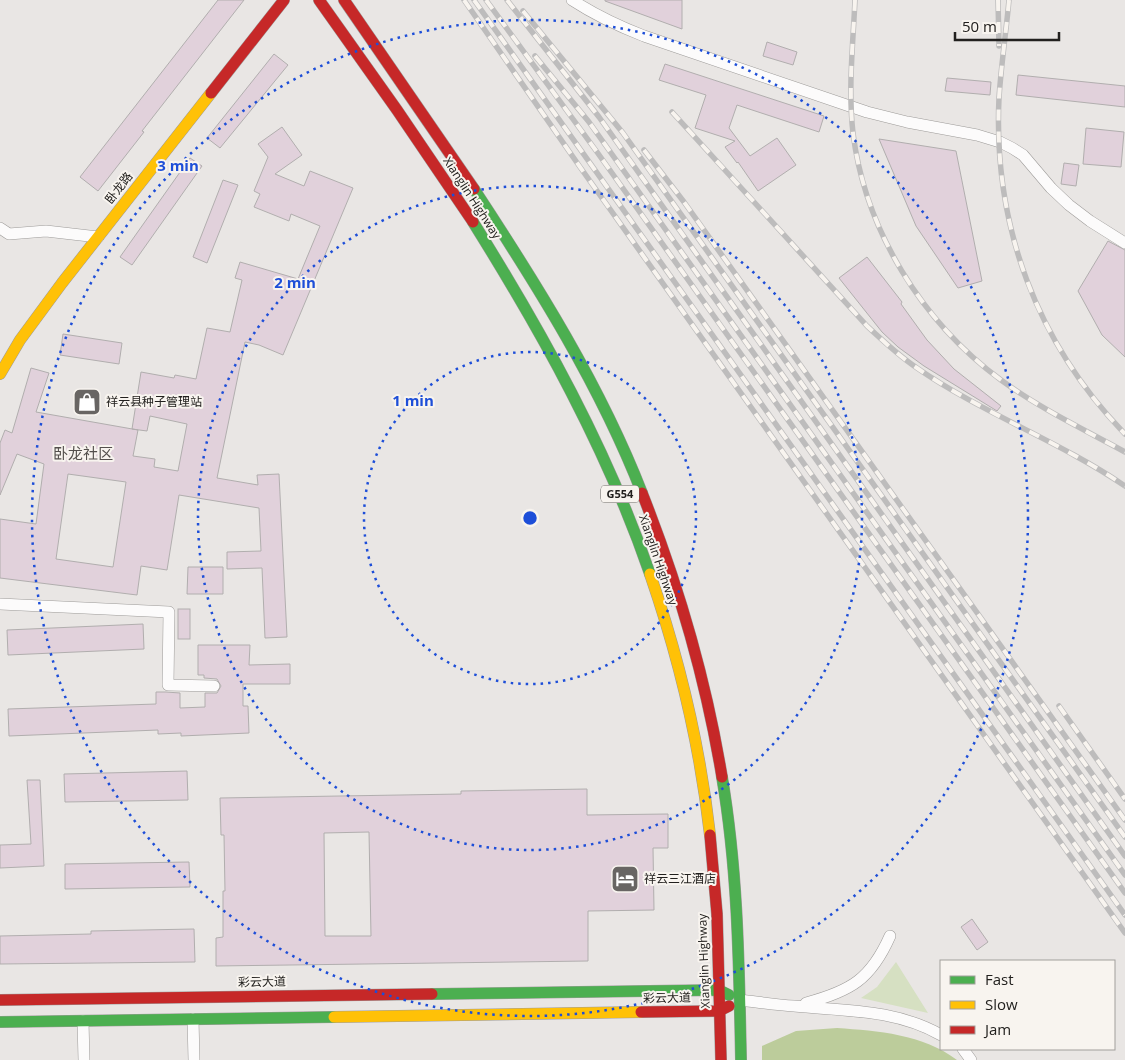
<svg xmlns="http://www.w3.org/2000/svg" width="1125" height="1060" viewBox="0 0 1125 1060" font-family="'Open Sans','Noto Sans SC',sans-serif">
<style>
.green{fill:#d6e0c2}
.forest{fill:#bccc9b}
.building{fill:#e1d1db;stroke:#b1aeae;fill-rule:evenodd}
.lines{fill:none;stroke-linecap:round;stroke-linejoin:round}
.street-casing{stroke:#9d9b99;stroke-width:12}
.fast-casing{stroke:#9d9b99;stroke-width:12}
.slow-casing{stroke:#9d9b99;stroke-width:12}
.jam-casing{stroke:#9d9b99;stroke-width:12}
.street{stroke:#fcfbfb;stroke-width:11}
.fast{stroke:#4caf50;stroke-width:11}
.slow{stroke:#ffc107;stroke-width:11}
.jam{stroke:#c62828;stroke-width:11}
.rail-casing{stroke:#bdbcbc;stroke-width:5.5}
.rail{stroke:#f8f4ef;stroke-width:4;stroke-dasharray:11;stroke-linecap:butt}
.ring{fill:none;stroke:#1d4ed8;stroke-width:2.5;stroke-dasharray:2.5 5}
.labels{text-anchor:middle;stroke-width:4;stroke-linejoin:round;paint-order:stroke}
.shield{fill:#f8f4ef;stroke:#62605d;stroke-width:1}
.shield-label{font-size:11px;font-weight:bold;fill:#22201e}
.street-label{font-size:12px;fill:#22201e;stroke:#f8f4ef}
.poi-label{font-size:12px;fill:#22201e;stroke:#f8f4ef;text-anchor:start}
.quarter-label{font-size:15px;fill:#534f4c;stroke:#f8f4ef}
.centre{fill:#1d4ed8;stroke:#f8f4ef;stroke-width:2.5}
.ring-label{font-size:15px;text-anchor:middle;font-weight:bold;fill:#1d4ed8;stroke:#f8f4ef;stroke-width:4;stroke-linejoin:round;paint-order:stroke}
</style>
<rect width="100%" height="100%" fill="#e9e6e4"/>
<path class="green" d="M896,962L928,1013L861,998L877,987Z"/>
<path class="forest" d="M837,1028C878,1031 923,1034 957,1060H762V1046L796,1031Z"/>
<g class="building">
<path d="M218,0H244L142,131L144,132L98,191L80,177Z"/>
<path d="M605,0H682V29L605,1Z"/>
<path d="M767,42L797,52L793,65L763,56Z"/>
<path d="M274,54L288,65L220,148L207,138Z"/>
<path d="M665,64L824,116L819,132L737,105L729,128L750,156L777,138L796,165L758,191L738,162L737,163L725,147L735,141L695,128L706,95L659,80Z"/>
<path d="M1018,75L1125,86V107L1016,95Z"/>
<path d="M947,78L991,82L990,95L945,91Z"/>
<path d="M282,127L302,155L275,174L304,186L310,171L353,188L283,355L259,345L245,342L217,478L258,485L257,475L279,474L287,637L265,638L262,568L227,569V552L261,551L259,508L179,495L167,570L141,566L137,595L0,578V519L36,524L44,464L17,454L0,495V443L5,430L12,433L31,368L49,373L36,412L138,430L133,456L155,459L154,467L178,471L187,424L150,416L147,431L132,429L141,372L174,378L175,375L196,379L207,328L230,332L242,280L235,278L240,262L298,279L320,226L291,214L289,221L254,207L260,194L254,191L268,157L258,144ZM68,474L126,482L113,567L56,559Z"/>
<path d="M1086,128L1124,132L1121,167L1083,164Z"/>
<path d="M879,139L956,151L982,281L958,288L916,226Z"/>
<path d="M190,158L202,166L132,265L120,257Z"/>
<path d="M1064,163L1079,165L1076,186L1061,184Z"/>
<path d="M223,180L238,185L207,263L193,257Z"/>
<path d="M1108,241L1125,250V357L1102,335L1078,291Z"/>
<path d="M867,257L902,302L901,304L927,340L954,369L1001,406L997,411L924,366L898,347L882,332L839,278Z"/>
<path d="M63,334L122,343L119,364L60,355Z"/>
<path d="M188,567H223V594H187Z"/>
<rect x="178" y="609" width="12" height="30"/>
<path d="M143,624L144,649L8,655L7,630Z"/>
<path d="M198,645H250L249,665L290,664V684H243V706H248L249,733L181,736V733L158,734V730L9,736L8,709L156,704V692H166L180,693V708L205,707V693H217L221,686L217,679L204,678V675H198Z"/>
<path d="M187,771L188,800L65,802L64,774Z"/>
<path d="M27,780H40L44,866L0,868V845L31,844Z"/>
<path d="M587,789V815L668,814V848H653L654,910L588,911V961L216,966V938L223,937V891H225L224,835H221L220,798L461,794V791ZM369,832L371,936H325L324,833Z"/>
<path d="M189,862L190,887L65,889V864Z"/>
<path d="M972,919L988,942L977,950L961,927Z"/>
<path d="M194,929L195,962L0,964V936L91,934V931Z"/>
</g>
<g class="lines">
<defs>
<g id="street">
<path d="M572,0C595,15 618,26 644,36L867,112L907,122L977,135L1000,142L1012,148L1023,155L1051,188L1069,205L1090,221L1125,243"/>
<path d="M0,228L9,234L46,231L98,237"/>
<path d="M0,604L169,612L168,685L214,686"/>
<path d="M740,1000C758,1002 776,1005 794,1006C845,1011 895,1009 941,1035"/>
<path d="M806,1003C851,991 871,979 890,936"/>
<path d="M193,1019L194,1060"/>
<path d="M83,1021L84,1060"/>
<path d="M963,1049L971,1060"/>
</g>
<g id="fast">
<path d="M474,189C537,285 600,385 642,493"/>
<path d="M473,222C543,334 607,449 650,574"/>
<path d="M722,777C738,871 739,965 741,1060"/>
<path d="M432,994L719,990L729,995"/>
<path d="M0,1022L334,1017"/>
</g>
<g id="slow">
<path d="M0,374L20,340L62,283L211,93"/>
<path d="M650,574C679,658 700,746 710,835"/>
<path d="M334,1017L641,1012"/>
</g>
<g id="jam">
<path d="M319,0L397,110L473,222"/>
<path d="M344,0L474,189"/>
<path d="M211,93L284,0"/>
<path d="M642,493C678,584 706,680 722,777"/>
<path d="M710,835L717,914L721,1060"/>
<path d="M0,1000L432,994"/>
<path d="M641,1012L719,1011L729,1006"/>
</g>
</defs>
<use href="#street" class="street-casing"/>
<use href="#fast" class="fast-casing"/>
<use href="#slow" class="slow-casing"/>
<use href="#jam" class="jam-casing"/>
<use href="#street" class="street"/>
<use href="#fast" class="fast"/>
<use href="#slow" class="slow"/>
<use href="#jam" class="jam"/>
<defs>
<g id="rail">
<path d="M464,0L580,167L1125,933"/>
<path d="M474,0L1125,915"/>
<path d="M486,0L597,152L1125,893"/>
<path d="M507,0L599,117L1125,856"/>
<path d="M855,0C853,44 848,89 853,133C865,230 922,322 1001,380C1039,408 1083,429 1125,452"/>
<path d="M998,0L999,46"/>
<path d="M1009,0C1006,33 1001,66 999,98C993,226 1037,343 1125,434"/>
<path d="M523,11L623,133L1125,837"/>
<path d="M535,56L589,122L1125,875"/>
<path d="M672,112L867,326C883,341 899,356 917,368C982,413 1059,441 1125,486"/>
<path d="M644,150L684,202L1125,820"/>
<path d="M1059,706L1125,799"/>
</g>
</defs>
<use href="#rail" class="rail-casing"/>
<use href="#rail" class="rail"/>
</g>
<g class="ring">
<circle cx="530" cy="518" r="166"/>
<circle cx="530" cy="518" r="332"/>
<circle cx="530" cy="518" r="498"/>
</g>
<defs>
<symbol id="shop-square" viewBox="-11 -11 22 22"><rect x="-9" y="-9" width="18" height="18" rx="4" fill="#686563" stroke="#f8f4ef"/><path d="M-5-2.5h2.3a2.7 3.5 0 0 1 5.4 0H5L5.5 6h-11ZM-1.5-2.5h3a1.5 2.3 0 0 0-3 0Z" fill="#fff"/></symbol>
<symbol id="hotel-square" viewBox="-11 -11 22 22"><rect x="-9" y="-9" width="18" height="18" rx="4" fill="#686563" stroke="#f8f4ef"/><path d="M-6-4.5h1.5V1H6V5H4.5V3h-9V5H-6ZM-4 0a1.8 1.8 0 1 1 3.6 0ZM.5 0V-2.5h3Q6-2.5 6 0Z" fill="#fff"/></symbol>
</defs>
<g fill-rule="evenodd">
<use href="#shop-square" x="71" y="386" width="32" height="32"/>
<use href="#hotel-square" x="609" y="863" width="32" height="32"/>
</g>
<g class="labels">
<rect class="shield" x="601" y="485.5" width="38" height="17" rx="4"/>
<g class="shield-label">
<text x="620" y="498">G554</text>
</g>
<g class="street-label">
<text transform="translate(119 188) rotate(-52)" y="4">卧龙路</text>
<text transform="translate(472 198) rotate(57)" y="4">Xianglin Highway</text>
<text transform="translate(658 560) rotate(71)" y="4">Xianglin Highway</text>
<text transform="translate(704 961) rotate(-92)" y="4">Xianglin Highway</text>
<text transform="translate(262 982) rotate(-1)" y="4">彩云大道</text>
<text transform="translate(667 998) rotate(-1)" y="4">彩云大道</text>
</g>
<g class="poi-label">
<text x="106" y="406">祥云县种子管理站</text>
<text x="644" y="883">祥云三江酒店</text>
</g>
<g class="quarter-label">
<text x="83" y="459">卧龙社区</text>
</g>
</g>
<circle cx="530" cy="518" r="8" class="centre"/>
<g class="ring-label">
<text x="178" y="171">3 min</text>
<text x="295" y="288">2 min</text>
<text x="413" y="406">1 min</text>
</g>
<rect x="940" y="960" width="175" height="90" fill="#f8f4ef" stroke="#a29f9b"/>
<rect x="950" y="976" width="25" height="8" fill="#4caf50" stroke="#a29f9b"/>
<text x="985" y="985" font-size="15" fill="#22201e">Fast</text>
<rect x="950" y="1001" width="25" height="8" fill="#ffc107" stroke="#a29f9b"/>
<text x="985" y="1010" font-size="15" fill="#22201e">Slow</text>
<rect x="950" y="1026" width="25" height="8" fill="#c62828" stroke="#a29f9b"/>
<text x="985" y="1035" font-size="15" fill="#22201e">Jam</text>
<path d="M955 32v8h104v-8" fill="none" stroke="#22201e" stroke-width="2.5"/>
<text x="962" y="32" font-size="15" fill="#22201e" stroke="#f8f4ef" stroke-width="4" paint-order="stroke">50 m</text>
</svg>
